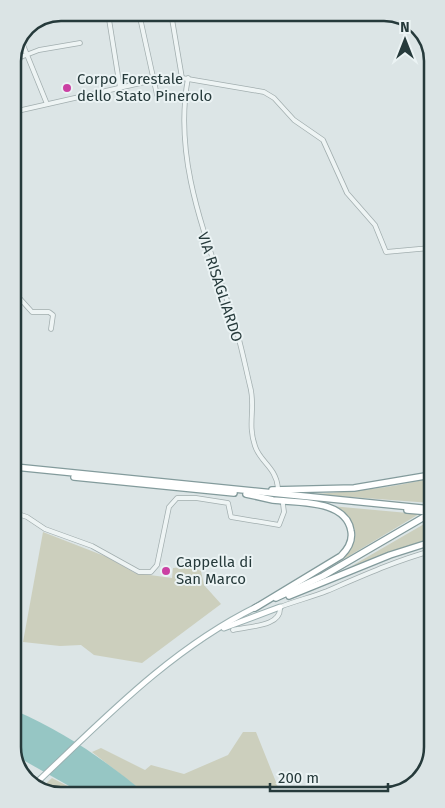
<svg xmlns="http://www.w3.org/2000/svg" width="445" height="808" viewBox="0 0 445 808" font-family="'Fira Sans',sans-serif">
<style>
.green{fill:#cccfbd}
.water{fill:#96c6c4}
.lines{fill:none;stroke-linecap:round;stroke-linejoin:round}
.minor-casing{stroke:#a2aeaf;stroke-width:5.5}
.major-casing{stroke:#9bb0b1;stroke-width:7}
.highway-casing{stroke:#839b9c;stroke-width:8}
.minor{stroke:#eef4f4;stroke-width:4}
.major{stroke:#fff;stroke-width:5}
.highway{stroke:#fff;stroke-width:5.5}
.poi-dot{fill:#cb40a3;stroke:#ebf3f4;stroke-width:2}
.labels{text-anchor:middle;stroke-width:4;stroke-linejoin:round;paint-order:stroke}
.poi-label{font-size:15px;fill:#263a3b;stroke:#ebf3f4;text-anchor:start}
.street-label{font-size:15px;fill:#263a3b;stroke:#ebf3f4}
.rim{fill:none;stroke:#263a3b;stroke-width:2.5}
</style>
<rect width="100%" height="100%" fill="#dce5e6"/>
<g class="green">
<path d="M431,478V503L311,494C351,492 392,488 431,478Z"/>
<path d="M331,506L419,514L334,565C362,542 364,525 331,506Z"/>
<path d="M431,520V538L350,567Z"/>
<path d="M43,532L107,557L135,573L172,578L173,568L190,566L201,571L204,585L221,604L142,663L94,655L81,645L60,646L23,642Z"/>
<path d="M243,732H256L278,787L289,793L146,794L92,752L101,748L145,770L151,765L184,774L228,755Z"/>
<path d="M52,778L85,795H58L40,789Z"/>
</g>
<path class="water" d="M16,711C65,732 106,761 146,794L85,795L16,756Z"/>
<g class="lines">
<defs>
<g id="minor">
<path d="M108,13L120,88"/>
<path d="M139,13L157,95"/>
<path d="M171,13L182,78"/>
<path d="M21,40L47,104"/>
<path d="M13,60L39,50L80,43"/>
<path d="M188,78C173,159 205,234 230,309C239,334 244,361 250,386C256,407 247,423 255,446C260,462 276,467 278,488"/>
<path d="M13,112L154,80L182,78L264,92L274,98L294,120L323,140L347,193L375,225L386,252L430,248"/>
<path d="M14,292L32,312H49L53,315L51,329"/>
<path d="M15,513L27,517L45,529L92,546L139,572H151L157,565L169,507L177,498H196L228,503L231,517L279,525L284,512L283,504"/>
<path d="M233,630C248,626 282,627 280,607C295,601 312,597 327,591C362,576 395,561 431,551"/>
</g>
<g id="major">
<path d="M224,628L280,607"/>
<path d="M33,786C103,720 170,649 258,606"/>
</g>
<g id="highway">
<path d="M15,467L431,509"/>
<path d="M74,477L234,493"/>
<path d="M272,490L354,488L431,475"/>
<path d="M246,494C255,496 264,498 273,500C297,503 346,499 351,531C353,541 348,549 341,556L255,608"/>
<path d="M407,510L431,512"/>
<path d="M289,596L390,555L431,542"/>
<path d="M276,598L323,576L431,513"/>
</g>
</defs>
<use href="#minor" class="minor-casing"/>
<use href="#major" class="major-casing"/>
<use href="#highway" class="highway-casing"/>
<use href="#minor" class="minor"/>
<use href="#major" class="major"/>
<use href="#highway" class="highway"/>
</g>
<g class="poi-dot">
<circle cx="67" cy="88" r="5"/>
<circle cx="166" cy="571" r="5"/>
</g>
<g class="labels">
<g class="poi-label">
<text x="77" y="84">Corpo Forestale<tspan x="77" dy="17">dello Stato Pinerolo</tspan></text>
<text x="176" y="567">Cappella di<tspan x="176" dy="17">San Marco</tspan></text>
</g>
<g class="street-label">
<text transform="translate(220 287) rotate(72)" y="5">VIA RISAGLIARDO</text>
</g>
</g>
<path d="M0 0H445V808H0ZM61 21H384A40 40 0 0 1 424 61V747A40 40 0 0 1 384 787H61A40 40 0 0 1 21 747V61A40 40 0 0 1 61 21Z" fill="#dbe4e5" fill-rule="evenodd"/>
<path class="rim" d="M61 21H384A40 40 0 0 1 424 61V747A40 40 0 0 1 384 787H61A40 40 0 0 1 21 747V61A40 40 0 0 1 61 21Z"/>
<g transform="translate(405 40)" stroke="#ebf3f4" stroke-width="4" paint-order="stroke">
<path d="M0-4L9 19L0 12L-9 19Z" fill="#263a3b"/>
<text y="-8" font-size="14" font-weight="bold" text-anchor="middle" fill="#263a3b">N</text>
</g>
<path d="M270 783v8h118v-8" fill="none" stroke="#263a3b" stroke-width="2.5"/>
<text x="278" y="783" font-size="15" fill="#263a3b" stroke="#ebf3f4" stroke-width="4" paint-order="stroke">200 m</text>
</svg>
